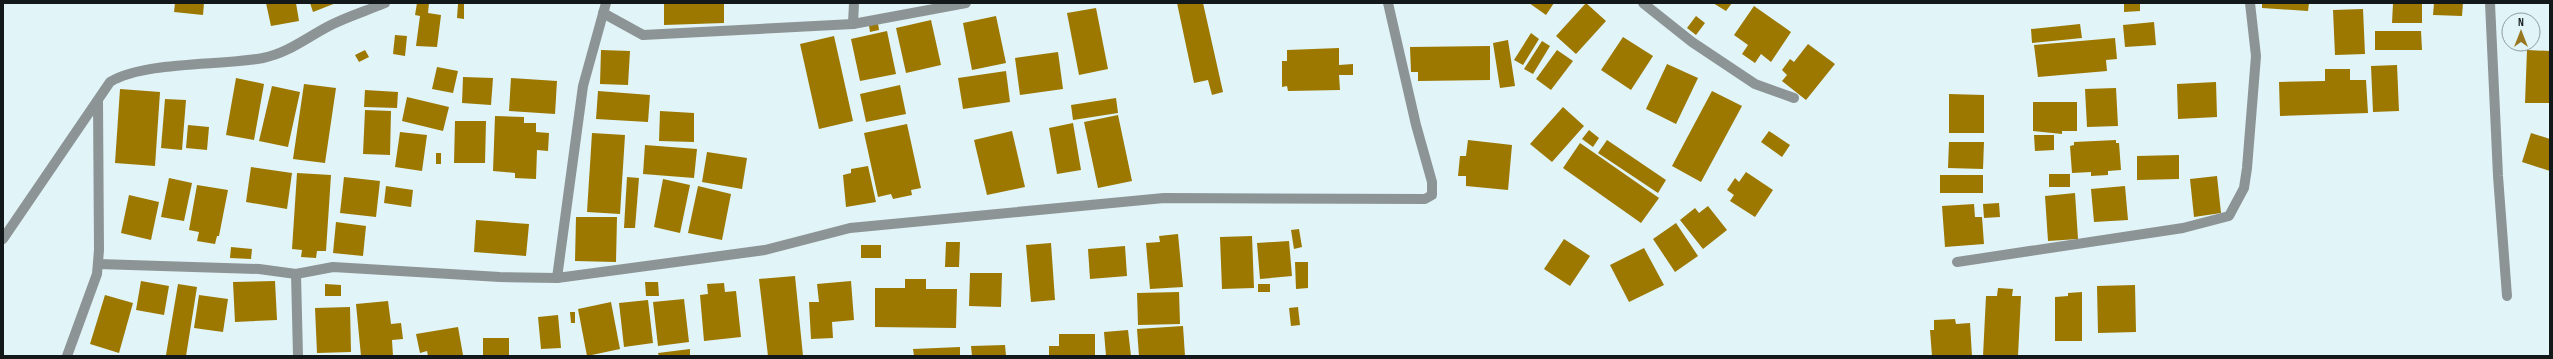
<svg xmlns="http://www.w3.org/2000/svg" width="2553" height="359" viewBox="0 0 2553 359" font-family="'Sofia Sans Condensed',sans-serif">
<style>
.building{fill:#9c7800}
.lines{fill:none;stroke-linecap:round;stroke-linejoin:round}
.street{stroke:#8d9496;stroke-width:10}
</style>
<rect width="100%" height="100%" fill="#e1f4f8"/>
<g class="building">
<path d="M175,3H204L203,15L174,12Z"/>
<path d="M266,3H296L299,21L271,26Z"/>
<path d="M310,3H336L313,12Z"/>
<path d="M417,3H429L428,13L441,15L437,47L416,46L420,16L415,15Z"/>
<path d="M664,3H724V23L664,25Z"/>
<path d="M1177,3H1203L1223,92L1212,95L1208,80L1194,83Z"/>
<path d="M1529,3H1554L1546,15Z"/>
<path d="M1586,3L1606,21L1576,54L1556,36Z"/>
<path d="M1713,3H1732L1726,11Z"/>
<path d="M2124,3H2140V11L2124,12Z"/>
<path d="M2262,3H2309L2308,11L2262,8Z"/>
<path d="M2393,3H2422V23H2392Z"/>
<path d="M2434,3H2463L2462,16L2433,15Z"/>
<path d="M458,4H464V19L457,18Z"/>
<path d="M1754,6L1791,32L1771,62L1761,54L1755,63L1742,54L1748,45L1734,35Z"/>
<path d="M1096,8L1108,69L1079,75L1067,13Z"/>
<path d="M2363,9L2365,54L2335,55L2333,10Z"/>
<path d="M996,16L1006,63L972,70L963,23Z"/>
<path d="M1696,16L1705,23L1696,35L1687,28Z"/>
<path d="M877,17L879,30L870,32L868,19Z"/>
<path d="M931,20L941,65L906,73L896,28Z"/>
<path d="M2154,22L2156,45L2125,47L2123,25Z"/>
<path d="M2080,24L2082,38L2032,43L2031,29Z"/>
<path d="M887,31L896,74L860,81L851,39Z"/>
<path d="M2375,31H2421L2422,50H2375Z"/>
<path d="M1531,33L1539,39L1523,65L1514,60Z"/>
<path d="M395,35L407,36L405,56L393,54Z"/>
<path d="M834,36L853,121L819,129L800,44Z"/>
<path d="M1623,37L1653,56L1631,90L1601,70Z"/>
<path d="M2115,38L2117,59L2106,60L2107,71L2038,77L2034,45Z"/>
<path d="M1508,40L1515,86L1500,88L1493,43Z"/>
<path d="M1542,41L1550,46L1533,74L1524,69Z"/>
<path d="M1808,44L1835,64L1806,100L1782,81L1787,75L1782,70L1790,59L1794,62Z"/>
<path d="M1490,46V80L1418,81V72H1411L1410,47Z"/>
<path d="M1339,48V65L1353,64V75H1339L1340,90L1288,91L1287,86L1282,87V61H1287V50Z"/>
<path d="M365,50L369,57L359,62L355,55Z"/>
<path d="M601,50L630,51L628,85L600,84Z"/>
<path d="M1557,50L1573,61L1551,90L1536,79Z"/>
<path d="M2527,50L2550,51V103H2525Z"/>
<path d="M1058,52L1063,89L1020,95L1015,58Z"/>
<path d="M1667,64L1698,78L1676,124L1646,109Z"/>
<path d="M2397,65L2399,111L2373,112L2371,66Z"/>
<path d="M437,67L458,71L453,93L432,89Z"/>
<path d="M2325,69H2350V80H2366L2368,113L2280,116L2279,82L2325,81Z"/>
<path d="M1006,71L1010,102L963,109L958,78Z"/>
<path d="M463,77L493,78L491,105L462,103Z"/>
<path d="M236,78L264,84L254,140L226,135Z"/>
<path d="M511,78L557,81L555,114L509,111Z"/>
<path d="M2216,82L2217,117L2178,119L2177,84Z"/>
<path d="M304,84L336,88L325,163L293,159Z"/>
<path d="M900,85L906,114L866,122L860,94Z"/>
<path d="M272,86L300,92L288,147L259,141Z"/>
<path d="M2116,88L2118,126L2087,127L2085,89Z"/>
<path d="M120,89L160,92L155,166L115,163Z"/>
<path d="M365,90L398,92L397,108L364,107Z"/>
<path d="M598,91L650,95L648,122L596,119Z"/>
<path d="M1712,91L1742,106L1701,182L1672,166Z"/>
<path d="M1949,94L1984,95V133H1949Z"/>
<path d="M407,97L449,107L443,131L402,121Z"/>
<path d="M1116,98L1118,113L1073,120L1071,105Z"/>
<path d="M165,99L186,100L182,150L161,148Z"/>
<path d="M2033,102H2077V131H2062V134L2033,131Z"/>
<path d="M1563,107L1584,126L1552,162L1530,144Z"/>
<path d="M365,110L391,111L390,155L363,154Z"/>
<path d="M660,111L694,113V142L659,141Z"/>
<path d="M1118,115L1132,181L1098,188L1084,122Z"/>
<path d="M495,116L524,117V123H536V132L549,133L548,151L537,150L536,179L515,178V173L493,171Z"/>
<path d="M455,121H486L485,163H454Z"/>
<path d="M1073,123L1081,170L1057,174L1049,128Z"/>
<path d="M907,124L921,188L911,190L912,195L893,199L891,194L878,197L864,133Z"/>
<path d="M188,125L209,127L207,150L186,148Z"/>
<path d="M1589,130L1599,138L1593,147L1582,139Z"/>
<path d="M1012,131L1025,187L987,195L974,140Z"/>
<path d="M1769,131L1790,145L1782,157L1761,142Z"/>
<path d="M400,132L427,135L422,171L395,167Z"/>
<path d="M592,133L625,135L620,214L587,212Z"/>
<path d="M2531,133L2550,139V171L2522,162Z"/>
<path d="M2034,135H2054V150L2035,151Z"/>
<path d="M1468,140L1512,145L1508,190L1466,186V176H1458L1460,156H1466Z"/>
<path d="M1607,140L1666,180L1658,193L1598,153Z"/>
<path d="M2116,140V143H2119L2121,170L2108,171V175L2091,176V172L2072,173L2070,146L2074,145V142Z"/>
<path d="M1949,142H1984L1983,169L1948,168Z"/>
<path d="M1580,143L1659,198L1641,223L1563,168Z"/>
<path d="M645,145L697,149L694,178L643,174Z"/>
<path d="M707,152L747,158L742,189L702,182Z"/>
<rect x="436" y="153" width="5" height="11"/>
<path d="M2179,155V179L2137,180V156Z"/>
<path d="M868,166L876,202L846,207L843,175L851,173V169Z"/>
<path d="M251,167L292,173L287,209L246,202Z"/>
<path d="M1746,172L1773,190L1755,217L1730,201L1734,195L1727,190L1735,178L1739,182Z"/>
<path d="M297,173L331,175L326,251H317L316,258L301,257L302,250L292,249Z"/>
<rect x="2049" y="174" width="21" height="13"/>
<rect x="1940" y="175" width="43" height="18"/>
<path d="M2217,176L2221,213L2194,217L2190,179Z"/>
<path d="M344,177L380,181L376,217L340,213Z"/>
<path d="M627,177L639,178L635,228H624Z"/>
<path d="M169,178L192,183L184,221L161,217Z"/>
<path d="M663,179L690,185L680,233L654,227Z"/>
<path d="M197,185L228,190L219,236H217L215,244L197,241L199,232L189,230Z"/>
<path d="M386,186L413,190L411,207L384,203Z"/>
<path d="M698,186L731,194L722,240L688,233Z"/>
<path d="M2125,186L2128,220L2094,222L2091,189Z"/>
<path d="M2075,193L2078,239L2048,241L2045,196Z"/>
<path d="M129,195L159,202L151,240L121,233Z"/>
<path d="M1999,203L2000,217L1984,218L1983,204Z"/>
<path d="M1974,204L1975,217H1982L1984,244L1945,247L1942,206Z"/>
<path d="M1708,206L1727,230L1703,249L1680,220L1695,208L1699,213Z"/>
<path d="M576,217H617L616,262L575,261Z"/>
<path d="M476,220L529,224L526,256L474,252Z"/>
<path d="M336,222L366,226L363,256L333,253Z"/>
<path d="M1676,223L1698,256L1675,272L1653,239Z"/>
<path d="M1299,229L1302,247L1294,249L1291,230Z"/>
<path d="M1178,234L1183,287L1150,289L1146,243L1160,242L1159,236Z"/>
<path d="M1252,236L1254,288L1222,289L1220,237Z"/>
<path d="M1564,239L1590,256L1570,286L1544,269Z"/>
<path d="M1289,241L1292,276L1260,279L1257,243Z"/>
<path d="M946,242H960L959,267H945Z"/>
<path d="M1051,243L1055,300L1031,302L1026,245Z"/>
<rect x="861" y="245" width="20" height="13"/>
<path d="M1125,246L1127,276L1090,279L1088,249Z"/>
<path d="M231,247L252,249L251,259L230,258Z"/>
<path d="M1644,248L1664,285L1629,302L1610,265Z"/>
<path d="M1295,262H1308V288L1296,289Z"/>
<path d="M970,273H1002L1001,307L969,306Z"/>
<path d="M795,276L803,356H768L759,279Z"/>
<path d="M905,279H926V289H957L956,328L875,327V288H905Z"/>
<path d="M141,281L169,286L164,315L136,310Z"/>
<path d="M275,281L277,320L235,322L233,282Z"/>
<path d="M851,281L854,320L832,322L833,338L811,339L809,302H819L817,284Z"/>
<path d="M645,282H658L659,296H646Z"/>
<path d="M724,283L725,292L736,291L741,337L704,341L700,295L708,294L707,284Z"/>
<path d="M178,284L197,287L186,356L166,355Z"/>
<path d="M325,284L341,285V296H325Z"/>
<rect x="1258" y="284" width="12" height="8"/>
<path d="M2135,285L2136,332L2098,333L2097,286Z"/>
<path d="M1998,288L2013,289L2012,296H2021L2018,356H1983L1986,296H1997Z"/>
<path d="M1179,292L1180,324L1138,325L1137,293Z"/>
<path d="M2082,292V341H2055V297L2068,296V293Z"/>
<path d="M105,295L133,303L119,353L90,344Z"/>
<path d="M199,295L228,299L223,332L194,328Z"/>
<path d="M684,299L689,342L658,346L653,302Z"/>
<path d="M648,300L653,343L624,347L619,303Z"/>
<path d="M388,301L391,324L401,323L403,339L392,340L393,356H361L356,304Z"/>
<path d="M611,302L620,349L587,356L578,309Z"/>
<path d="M350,307L351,352L317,353L315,308Z"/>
<path d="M1298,307L1300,325L1291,326L1289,308Z"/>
<path d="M570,312H575V323H571Z"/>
<path d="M558,315L561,348L541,349L538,317Z"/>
<path d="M1955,319L1956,324L1970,323L1972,356H1932L1930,330H1934V320Z"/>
<path d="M1183,326L1185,356H1139L1137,329Z"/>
<path d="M458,327L463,355L428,356L427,351L420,353L416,334Z"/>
<path d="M1128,330L1131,356H1106L1104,332Z"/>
<path d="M1059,334H1095V356H1049V346H1059Z"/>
<rect x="483" y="338" width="26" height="18"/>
<path d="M1005,345L1006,356H972L971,346Z"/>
<path d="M960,347V356H914L913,349Z"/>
<path d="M690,349V356H659L658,353Z"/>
</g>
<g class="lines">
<g class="street">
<path d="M1643,3L1692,42L1755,84L1794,98"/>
<path d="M2490,3L2498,176L2507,296"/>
<path d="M603,13L643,35L853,24L966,3"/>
<path d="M853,24L854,3"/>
<path d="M3,239L110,82C144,61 221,66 263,58C288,53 306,38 329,26C346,17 366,11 385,3"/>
<path d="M1957,262L2183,228L2229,216L2244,188L2247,168L2256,56L2250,3"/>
<path d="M98,264L259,269L296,274L333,267L500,277L557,278L765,250L850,228L1164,198L1425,199L1432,195V182L1416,125L1388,3"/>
<path d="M296,274L298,356"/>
<path d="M557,278L583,86L606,3"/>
<path d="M67,356L97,274L99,250L98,101"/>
</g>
</g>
<rect width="2553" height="359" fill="none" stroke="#13191b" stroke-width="8"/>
<g transform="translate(2521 32)"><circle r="19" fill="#e1f4f8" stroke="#8f9ca0"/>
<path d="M0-3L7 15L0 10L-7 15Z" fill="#977821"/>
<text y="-6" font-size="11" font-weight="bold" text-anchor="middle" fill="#13191b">N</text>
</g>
</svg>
